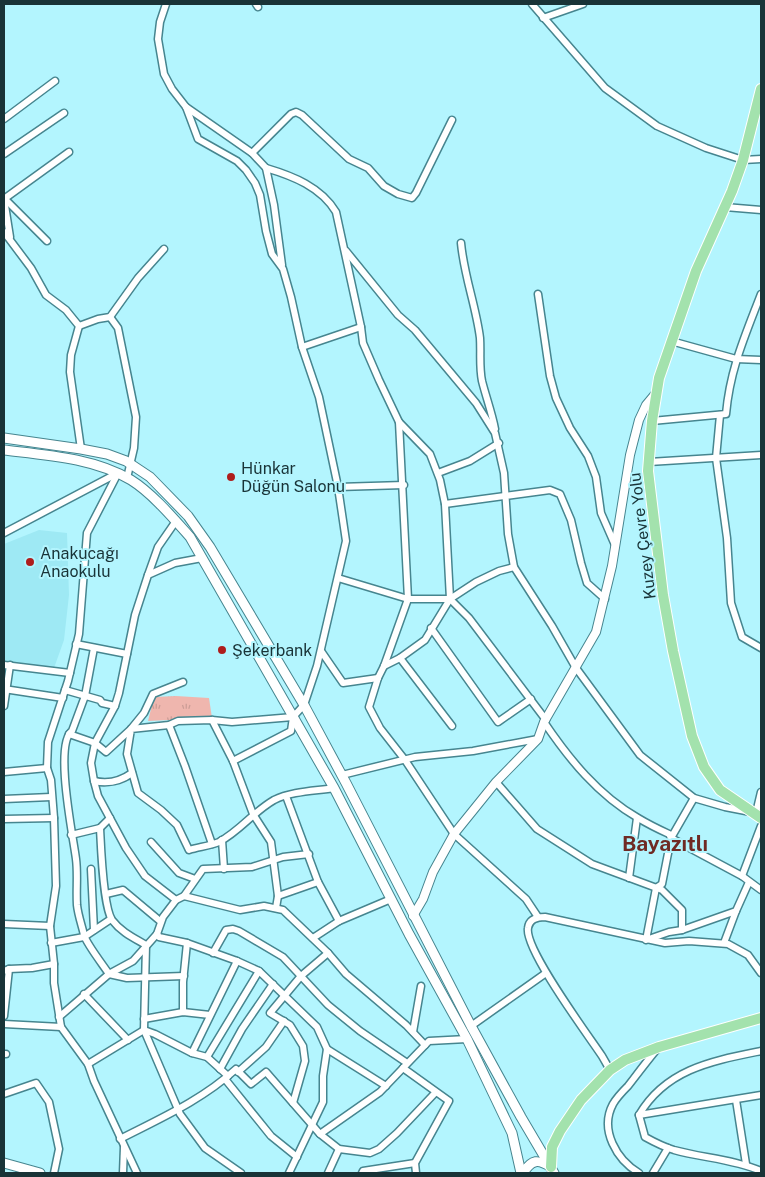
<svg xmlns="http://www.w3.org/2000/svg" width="765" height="1177" viewBox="0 0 765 1177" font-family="'Public Sans',sans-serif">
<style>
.built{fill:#9ee9f4}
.grass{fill:url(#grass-tufts)}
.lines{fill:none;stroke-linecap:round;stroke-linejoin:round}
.minor-casing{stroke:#46858f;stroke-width:9}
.tertiary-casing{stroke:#46858f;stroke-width:10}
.secondary-casing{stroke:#46858f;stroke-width:11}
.primary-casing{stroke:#fff;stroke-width:12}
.minor{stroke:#fff;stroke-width:6}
.tertiary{stroke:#fff;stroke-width:8}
.secondary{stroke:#fff;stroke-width:9}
.primary{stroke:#a3e2ad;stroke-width:10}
.poi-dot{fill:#ae1d1c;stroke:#b3f5fe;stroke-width:2}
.labels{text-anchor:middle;stroke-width:4;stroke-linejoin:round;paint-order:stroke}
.poi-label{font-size:16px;fill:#193337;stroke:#b3f5fe;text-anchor:start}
.street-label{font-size:16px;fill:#193337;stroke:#b3f5fe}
.district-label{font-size:21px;font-weight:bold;fill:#6f2a24;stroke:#b3f5fe}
</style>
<defs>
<pattern id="grass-tufts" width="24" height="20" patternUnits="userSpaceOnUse" patternTransform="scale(1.25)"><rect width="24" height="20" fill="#efb6ae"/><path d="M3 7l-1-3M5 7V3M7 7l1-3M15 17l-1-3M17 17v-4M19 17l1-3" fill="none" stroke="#cc9d96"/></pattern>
</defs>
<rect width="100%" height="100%" fill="#b3f5fe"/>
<path class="built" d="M39,530L67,533L69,595L64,640L54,668L4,661V544Z"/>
<path class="grass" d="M176,696L209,698L212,718L148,721L154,697Z"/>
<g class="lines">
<defs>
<g id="minor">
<path d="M166,4L160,22L158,39L164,74L172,89L186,107L198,139L237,161L246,170L255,183L260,195L266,231L272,254L283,269L291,297L302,347L319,397L338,487L346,541L317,666L304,705L293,717L291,731L233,761"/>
<path d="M256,4L258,7"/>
<path d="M532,4L605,88L657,126L706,148L743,160L761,159"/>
<path d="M543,18L583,4"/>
<path d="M186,107L252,153L266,168L274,205L282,265"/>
<path d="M4,119L55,81"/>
<path d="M252,153L291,114L296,112L302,115L349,159L368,168L384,186L398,194L412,198L416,193L452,120"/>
<path d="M4,154L64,113"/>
<path d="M266,168C293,176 321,187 336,212L361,327L363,343L379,380L399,422L408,599L384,666L378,678L369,707L380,728L405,760L454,834L526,899L538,917"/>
<path d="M5,199L47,241"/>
<path d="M725,207L761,210"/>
<path d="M4,232L31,268L46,295L66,310L79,326L71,355L70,372L81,449"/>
<path d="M10,237L4,199L69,152"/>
<path d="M461,243C464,276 476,306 480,338C481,353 479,366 482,381C486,397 492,413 495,429"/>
<path d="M346,251L398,315L415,330L476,403L495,433L504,473L508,534L514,567L552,626L576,668L640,755L694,798L725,807L756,813L761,792"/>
<path d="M538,294L550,376L556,398L570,428L588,456L596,477L601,513L615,545"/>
<path d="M110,317L118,328L136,417L134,448L127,478"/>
<path d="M79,326L98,319L110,317L138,278L164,249"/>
<path d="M671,341L736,359L761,360"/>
<path d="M302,347L361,327"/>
<path d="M720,415L716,458L727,538L731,603L742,637L761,648"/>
<path d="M652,421L726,414C730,369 745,336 761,294"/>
<path d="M399,422L430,454L440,480L445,504L450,599L469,618L546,720"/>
<path d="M649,462L761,455"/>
<path d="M118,473L87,533L79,634L68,681L48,742L47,768L51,780L54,818L56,886L50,926L54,964V983L61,1027L88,1064L94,1081L137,1173"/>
<path d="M438,473L470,461L499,443"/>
<path d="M338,487L404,485"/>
<path d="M445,504L550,490L560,494L571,520L581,563L587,583L605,599"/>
<path d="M4,533L116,474"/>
<path d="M148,575L158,547L176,521"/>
<path d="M338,578L408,599H450"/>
<path d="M431,628L498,722L531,699"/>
<path d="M76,644L127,654"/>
<path d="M94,648L85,696L72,731C54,744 73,836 76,859C78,874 76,890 77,905C78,915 82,926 84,935C86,943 103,965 109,974L127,978L184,976"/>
<path d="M321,651L343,683L378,678"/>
<path d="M400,658L452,726"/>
<path d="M4,665L70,673"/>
<path d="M384,666L400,658L425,640L450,599L476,582L499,571L514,567"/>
<path d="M4,689L63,698"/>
<path d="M65,690L100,700L102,703L115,706"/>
<path d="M4,706L10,665"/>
<path d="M293,717L232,722L212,720L178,721L169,725L131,729L127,754L138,793L161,810L177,825L189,850C198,847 210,846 219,842C240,831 253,812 274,800C292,791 315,791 334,788"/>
<path d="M212,720L233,761L253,814L271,842L278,896L276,908"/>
<path d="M544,722C569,759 598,795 638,818C648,824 658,829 669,834L671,838L742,876L761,890"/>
<path d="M169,725L185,766L212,844"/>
<path d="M69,734L95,743L106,752L131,729L144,713L153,694L183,682"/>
<path d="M4,772L47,768"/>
<path d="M342,775L415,757L473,751L538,739"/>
<path d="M94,781C107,784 121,781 132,773"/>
<path d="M496,782L537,829L592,864L662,890L682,910V930"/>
<path d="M286,796L318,882L339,921"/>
<path d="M694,798L671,838L662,884L656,888L646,940L669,932L682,930L736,911L749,882"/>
<path d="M4,799L51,797"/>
<path d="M4,819L54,818"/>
<path d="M100,828C101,847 103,906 112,920C121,932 134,938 146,945L144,1030L180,1114L205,1148L241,1173"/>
<path d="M71,835L100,828L110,818"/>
<path d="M222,840L224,869"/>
<path d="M151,842L179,873L195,879"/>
<path d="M91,869L94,930"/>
<path d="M742,876L761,826"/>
<path d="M629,878L637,818"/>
<path d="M106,894L123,890L160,921"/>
<path d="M184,896L240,910L264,906L283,910L328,953L346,974L406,1025L425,1045"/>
<path d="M278,896L318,882"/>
<path d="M176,900L145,876L126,848L98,796L94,781L91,763L95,743L115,706L119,693L135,615L148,575L175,563L202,558"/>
<path d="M4,924L50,926"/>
<path d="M157,934L159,937L187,943L237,961L259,971L317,1027L327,1049L323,1076V1102L289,1173"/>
<path d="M313,938L339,921L391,899"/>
<path d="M51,943L84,937L111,919"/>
<path d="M724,943L736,911"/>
<path d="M213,953L226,930L233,929L239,931L283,957L328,1005L360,1031L407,1063"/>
<path d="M4,971L9,969L32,968L54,964"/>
<path d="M84,994L128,1040"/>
<path d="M183,1012V982L187,943"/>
<path d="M4,1016L9,969"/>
<path d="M59,1017L109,974L133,961L157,934L163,917L176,900L184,896L203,869L252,867L283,857L309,854"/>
<path d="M144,1019L183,1012L210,1015"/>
<path d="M4,1024L61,1027"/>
<path d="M471,1026L546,973"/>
<path d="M413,1032L421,986"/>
<path d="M327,1049L386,1086"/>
<path d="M761,1051C712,1061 666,1069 639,1115L645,1137C654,1142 664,1147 674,1150C703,1158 733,1159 761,1171"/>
<path d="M192,1053L237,961"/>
<path d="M4,1054H6"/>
<path d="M207,1057L259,971"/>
<path d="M88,1064L144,1030L155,1034L192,1053L207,1057L228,1076"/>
<path d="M403,1068L449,1101L415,1163L416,1173"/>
<path d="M220,1069L242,1029L273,984"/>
<path d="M610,1070L602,1056C588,1035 524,949 528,928C529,919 537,917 545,917L665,943L689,941L728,944L748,955L761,973"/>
<path d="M238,1072L266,1047L284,1021"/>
<path d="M225,1079L271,1136L297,1157"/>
<path d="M4,1094L36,1083L49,1102L59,1149L54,1173"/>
<path d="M736,1100L746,1164"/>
<path d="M293,1103L305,1061L303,1046L290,1025L270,1013L301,976L328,953"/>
<path d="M639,1115L761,1095"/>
<path d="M320,1134L380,1092L429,1041L467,1039"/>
<path d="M120,1139C161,1118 202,1100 236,1069L251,1084L266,1072L320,1134L339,1149L370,1153L379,1149L397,1133L435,1093"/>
<path d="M123,1173L124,1147"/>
<path d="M328,1173L339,1149"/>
<path d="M362,1173L363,1171L415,1163"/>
<path d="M639,1173C617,1160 599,1130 613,1104C617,1097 623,1091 628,1086C638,1073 647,1061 657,1049"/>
<path d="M653,1173L668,1148"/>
</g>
<path id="tertiary" d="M413,916L423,899L433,872L454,834L496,782L538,739L544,722L596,632L612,566L630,455L639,420L646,405L656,393"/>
<g id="secondary">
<path d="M4,438L81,449L107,454L126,461L150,477L188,516L210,547L304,705L346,783L471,1026L521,1117L554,1173"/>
<path d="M4,450C46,455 94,458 131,480C152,493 174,519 190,537L334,788L409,934L467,1039L512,1133L521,1173"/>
<path d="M4,1163L40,1173"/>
<path d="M523,1173C532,1159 538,1159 551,1167"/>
</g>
<g id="primary">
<path d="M761,89L743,160L732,191L696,271L659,378L652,421L648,471L663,595L673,651L692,736L704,767L720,790L761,818"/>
<path d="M551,1167L552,1147L560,1131L581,1100L610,1070L625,1060L659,1047L761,1018"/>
</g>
</defs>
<use href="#minor" class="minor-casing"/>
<use href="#tertiary" class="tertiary-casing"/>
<use href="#secondary" class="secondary-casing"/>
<use href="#primary" class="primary-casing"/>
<use href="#minor" class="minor"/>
<use href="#tertiary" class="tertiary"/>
<use href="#secondary" class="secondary"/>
<use href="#primary" class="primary"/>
</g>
<g class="poi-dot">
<circle cx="231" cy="477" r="5"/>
<circle cx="30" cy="562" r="5"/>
<circle cx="222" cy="650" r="5"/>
</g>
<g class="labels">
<g class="poi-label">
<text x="241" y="474">Hünkar<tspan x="241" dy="18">Düğün Salonu</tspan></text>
<text x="40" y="559">Anakucağı<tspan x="40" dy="18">Anaokulu</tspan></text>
<text x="232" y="656">Şekerbank</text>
</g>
<g class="street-label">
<text transform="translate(642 536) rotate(-97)" y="6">Kuzey Çevre Yolu</text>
</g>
<g class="district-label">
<text x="665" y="851">Bayazıtlı</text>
</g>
</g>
<rect width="765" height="1177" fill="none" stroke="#193337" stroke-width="10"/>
</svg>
